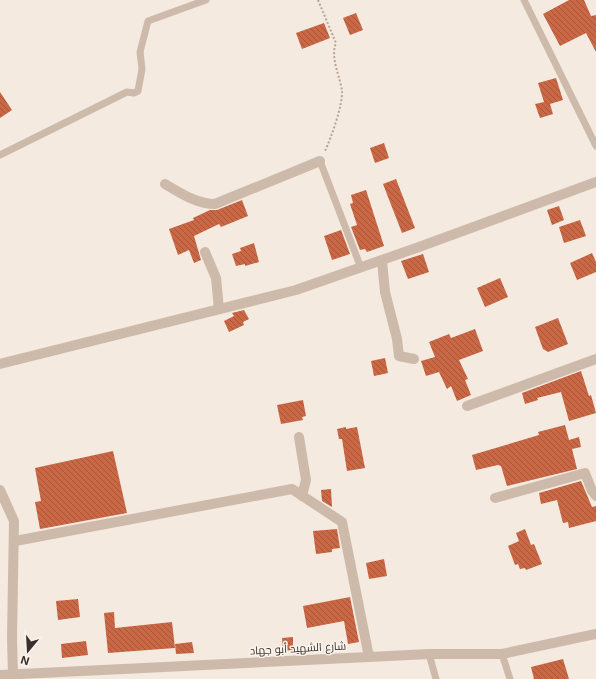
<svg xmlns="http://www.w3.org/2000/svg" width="596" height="679" viewBox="0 0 596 679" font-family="Inter,Cairo,sans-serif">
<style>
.building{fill:url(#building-back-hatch)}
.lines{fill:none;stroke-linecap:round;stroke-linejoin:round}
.path{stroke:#b9a494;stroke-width:2;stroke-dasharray:2 2;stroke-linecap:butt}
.service{stroke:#cdbaaa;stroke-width:7}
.minor{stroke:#cdbaaa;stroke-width:10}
.labels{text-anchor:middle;stroke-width:3;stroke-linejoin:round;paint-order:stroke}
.street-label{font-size:11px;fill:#3a2f2a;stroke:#fbf4ec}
</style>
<defs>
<pattern id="building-back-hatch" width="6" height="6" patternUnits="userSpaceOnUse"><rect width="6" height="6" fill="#ca6846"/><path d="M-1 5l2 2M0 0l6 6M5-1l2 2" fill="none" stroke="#a5563b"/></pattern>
</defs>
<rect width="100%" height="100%" fill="#f4eadf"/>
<g class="building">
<path d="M569,0H584L591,16L596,15V52L586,33L560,46L543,14Z"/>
<path d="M356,13L363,30L350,35L343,18Z"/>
<path d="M324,23L330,38L302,49L296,33Z"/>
<path d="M556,78L563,100L550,104L553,114L540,118L535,104L544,102L538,83Z"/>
<path d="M0,92L12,110L0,118Z"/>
<path d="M384,143L389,158L375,163L370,148Z"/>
<path d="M396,179L415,228L402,233L383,184Z"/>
<path d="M366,190L384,246L367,252L365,249L360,250L351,227L357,225L350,204L353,203L351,195Z"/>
<path d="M242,200L248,216L221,227L219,224L194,236L201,260L194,263L189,250L178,255L169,229L194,220L193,218L210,210H217Z"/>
<path d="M559,206L564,220L552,225L547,210Z"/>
<path d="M580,220L586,236L564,243L559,227Z"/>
<path d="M341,230L350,254L332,260L324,236Z"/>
<path d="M254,243L259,262L245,266V264L236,266L232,254L241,251L240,248Z"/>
<path d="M592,253L596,262V272L577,280L570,263Z"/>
<path d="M423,254L429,272L408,279L401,261Z"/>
<path d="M500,278L508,297L485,307L477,288Z"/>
<path d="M244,310L249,319L243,322L244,325L229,332L224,321L234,316L232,313Z"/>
<path d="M558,318L568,344L548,352L543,349L535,327Z"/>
<path d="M475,329L483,351L459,360L468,379L465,380L471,395L457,401L451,386L447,389L439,372L426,376L421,361L435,357L429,342L449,334L451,338Z"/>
<path d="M385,358L388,373L374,376L371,361Z"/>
<path d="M581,371L589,396L591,395L596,413L569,421L561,392L537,398L538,400L525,404L522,393Z"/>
<path d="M303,400L306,416L302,417L303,420L281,424L277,405Z"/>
<path d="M565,425L569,440L579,437L581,447L572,449L577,469L507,486L501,466L498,465L476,470L472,455L539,435L538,432Z"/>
<path d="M346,427V429L357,427L365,468L347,471L342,439H339L337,429Z"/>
<path d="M113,451L127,513L40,529L35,502L41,501L35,468Z"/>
<path d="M581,481L592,507L596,506V521L569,528L568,522L563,523L557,500L541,504L539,493Z"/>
<path d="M331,489L332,507L322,501L321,490Z"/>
<path d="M337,529L340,548L332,549V552L316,554L313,531Z"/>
<path d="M525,529L531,545L534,544L542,564L526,570L525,568L520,569L518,564L515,565L508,546L519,541L516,533Z"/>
<path d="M384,559L387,576L369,579L366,563Z"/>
<path d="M350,597L359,642L348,644L344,621L307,628L303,606Z"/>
<path d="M78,599L80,617L58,620L56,601Z"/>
<path d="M114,612L115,628L172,622L175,648L108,653L104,613Z"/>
<path d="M293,637V650L283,651L282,638Z"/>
<path d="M86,641L88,655L62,658L61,644Z"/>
<path d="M192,642L194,653L176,654L175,644Z"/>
<path d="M563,659L569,679H534L531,667Z"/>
</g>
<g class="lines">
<path class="path" d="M318,0L336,43C330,58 340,76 342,91C343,105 331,138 325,151"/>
<g class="service">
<path d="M524,0L596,146"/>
<path d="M0,155L127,92L134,93L138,91L142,69L140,52L148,21L206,0"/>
<path d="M320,161L361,268"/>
<path d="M429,654L436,679"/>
<path d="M502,654L510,679"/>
</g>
<g class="minor">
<path d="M165,184C180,193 197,204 215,204L320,161"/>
<path d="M205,252L216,278L219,309"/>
<path d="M382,261L385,292L397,339L399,356L414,359"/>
<path d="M0,364L296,290L419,247L596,182"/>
<path d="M467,406L596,359"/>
<path d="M299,437L306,480L302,496"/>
<path d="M0,490L14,521L12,637L13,676L15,679"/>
<path d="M495,498L585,473L592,491L596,496"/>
<path d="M15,541L292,489L342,522L369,657"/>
<path d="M0,675L369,657L429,654H502L596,634"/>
</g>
</g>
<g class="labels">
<g class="street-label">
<text transform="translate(298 648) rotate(-3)" y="4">شارع الشهيد أبو جهاد</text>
</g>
</g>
<g transform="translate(28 651) rotate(198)" stroke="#fbf4ec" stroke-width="3" paint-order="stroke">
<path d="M0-3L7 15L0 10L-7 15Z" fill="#3a2f2a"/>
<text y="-6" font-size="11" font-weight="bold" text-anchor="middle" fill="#3a2f2a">N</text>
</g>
</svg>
